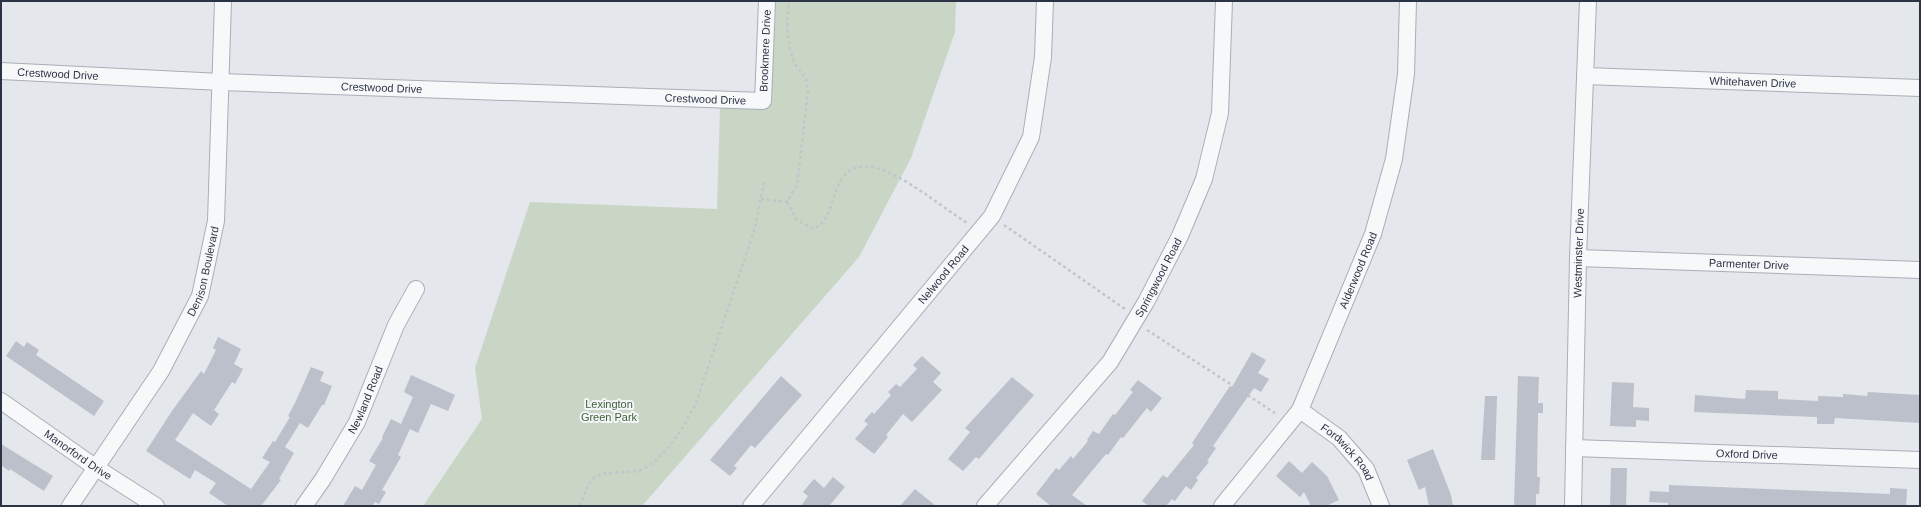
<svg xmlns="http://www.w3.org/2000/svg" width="1921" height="507" viewBox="0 0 1921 507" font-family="Helvetica,sans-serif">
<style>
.green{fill:#c9d6c5}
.building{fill:#bbc0ca}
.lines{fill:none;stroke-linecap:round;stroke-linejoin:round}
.minor-casing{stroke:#a9aeb7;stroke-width:18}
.path{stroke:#c2c5cb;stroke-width:2.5;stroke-dasharray:3 3;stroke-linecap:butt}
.minor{stroke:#f7f8fa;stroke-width:16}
.labels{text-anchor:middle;stroke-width:4;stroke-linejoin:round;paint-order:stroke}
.street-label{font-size:11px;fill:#2b3445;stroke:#f4f6f9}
.park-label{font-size:11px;fill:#3f6138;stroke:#f4f6f9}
</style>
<rect width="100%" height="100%" fill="#e4e7ec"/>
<path class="green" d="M772,1H956L955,32L911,158L859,257L642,506H423L482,419L475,368L530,202L717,209L720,108H753Z"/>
<g class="building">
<path d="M218,337L241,349L234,364L243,369L235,384L232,382L214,410L219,414L211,426L193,413L175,440L251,489L270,462L262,458L273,441L275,442L290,417L288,416L295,403L311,367L324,372L320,381L332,386L324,405H322L308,428L300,423L285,447L294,453L279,479L281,480L261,506H228L209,493L216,483L195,470L190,479L146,451L172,411L201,371L204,374L216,350L213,348Z"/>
<path d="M16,341L24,347L27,342L39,350L36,355L104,401L94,416L6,356Z"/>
<path d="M1252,352L1266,360L1258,373L1269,379L1261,392L1254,388L1213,446L1216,448L1207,461L1209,462L1196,478L1198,480L1191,490L1186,486L1175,501L1172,499L1166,506H1149L1142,501L1163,475L1167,478L1194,445L1192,443L1230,386L1232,387Z"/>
<path d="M922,356L941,373L933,382L942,390L912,422L903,414L886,435L888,437L874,454L855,439L868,424L864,421L872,412L874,414L891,395L888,392L896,384L900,387L917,369L913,365Z"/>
<path d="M411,375L455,395L448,411L431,404L418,433L410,429L398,455L401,457L382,490L386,492L379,504L375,502L372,506H343L355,486L362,490L376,465L369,461L383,438L382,437L391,419L401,424L413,397L404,392Z"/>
<path d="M781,376L802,395L755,448L751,445L734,466L737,468L730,476L710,460Z"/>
<path d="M1518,376L1539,377L1538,403H1543V413H1538L1537,477H1540L1539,494H1536V506H1514Z"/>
<path d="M1012,377L1034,395L979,459L976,457L963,471L948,459L970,432L965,428Z"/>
<path d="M1138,380L1162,398L1151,412L1147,408L1123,438L1121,437L1108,455L1106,454L1072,495L1087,506H1051L1036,494L1056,468L1059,470L1071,456L1073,459L1088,441L1087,440L1093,431L1099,434L1113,414L1115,415L1133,392L1130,390Z"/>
<path d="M1612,382L1634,383L1633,407L1649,408V421L1636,420V427L1610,426Z"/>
<path d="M1746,390L1778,391V399L1818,401V396L1843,397V394L1867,396L1868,392L1920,395V423L1835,418L1834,424H1817V417L1694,412L1695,395L1745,399Z"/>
<path d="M1485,396H1497L1495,460H1481Z"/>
<path d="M1,444L53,476L44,491L10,469L9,471L1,465Z"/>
<path d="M1433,449L1451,495L1453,506H1429L1425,487L1419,490L1407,460Z"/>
<path d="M1289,461L1302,473L1312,462L1327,476L1339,500L1326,506H1311L1304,492L1300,497L1276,476Z"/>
<path d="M1611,468H1627L1626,506H1610Z"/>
<path d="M833,477L845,487L829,506H801L808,496L803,492L814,479L824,488Z"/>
<path d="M1669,485L1890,494V488L1907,489L1906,506H1668V503L1649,502L1650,491L1669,492Z"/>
<path d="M915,489L936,506H900Z"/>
</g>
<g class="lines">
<defs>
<g id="minor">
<path id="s1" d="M1,71L221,82L763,101L767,1"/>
<path id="s2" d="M1585,76L1920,88"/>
<path id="s3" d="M1578,258L1920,270"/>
<path id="s4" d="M1,401L95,467L156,506"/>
<path id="s5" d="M1300,410L1339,438L1366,469L1381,506"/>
<path id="s6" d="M1574,448L1920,460"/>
<path id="s7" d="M70,506L161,371L200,296L216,221L223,1"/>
<path id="s8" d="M304,506L323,479L357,422L396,325L416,289"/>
<path id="s9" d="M751,506L992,216L1031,137L1043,57L1045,1"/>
<path id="s10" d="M985,506L1110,362L1146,302L1180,236L1204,179L1220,113L1224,1"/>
<path id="s11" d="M1222,506L1300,410L1373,234L1394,159L1406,74L1408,1"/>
<path id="s12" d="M1573,506L1578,258L1588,1"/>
</g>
</defs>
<use href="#minor" class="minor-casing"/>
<g class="path">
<path d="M761,199L787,202L797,185L808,92L806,79L795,64L790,50L787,25L789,1"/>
<path d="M787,202L797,220L813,229C830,222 831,201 838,186C856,144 903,180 927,195C940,205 954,214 967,223"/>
<path d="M1004,225L1125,309"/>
<path d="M1147,330L1275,413"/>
<path d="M580,506C591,476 591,473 625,472C631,472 637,472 643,469C667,456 684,427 696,403L755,228L764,182"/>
</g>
<use href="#minor" class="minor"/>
</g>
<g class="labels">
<g class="street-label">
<text dy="4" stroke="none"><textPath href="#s1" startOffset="813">Brookmere Drive</textPath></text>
<text dy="4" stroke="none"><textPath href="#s1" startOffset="57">Crestwood Drive</textPath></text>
<text dy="4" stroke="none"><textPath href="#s2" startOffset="168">Whitehaven Drive</textPath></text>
<text dy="4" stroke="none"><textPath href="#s1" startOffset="381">Crestwood Drive</textPath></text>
<text dy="4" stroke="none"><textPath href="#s1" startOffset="705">Crestwood Drive</textPath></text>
<text dy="4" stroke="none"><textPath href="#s12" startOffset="253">Westminster Drive</textPath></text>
<text dy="4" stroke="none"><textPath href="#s3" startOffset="171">Parmenter Drive</textPath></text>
<text dy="4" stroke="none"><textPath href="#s7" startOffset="272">Denison Boulevard</textPath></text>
<text dy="4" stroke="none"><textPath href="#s11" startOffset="275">Alderwood Road</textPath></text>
<text dy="4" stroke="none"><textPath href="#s9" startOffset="301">Nelwood Road</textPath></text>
<text dy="4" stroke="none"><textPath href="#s10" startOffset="288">Springwood Road</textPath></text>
<text dy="4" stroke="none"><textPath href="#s8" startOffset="123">Newland Road</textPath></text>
<text dy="4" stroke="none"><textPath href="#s4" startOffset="94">Manorford Drive</textPath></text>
<text dy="4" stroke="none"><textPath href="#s5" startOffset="64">Fordwick Road</textPath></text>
<text dy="4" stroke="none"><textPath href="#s6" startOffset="173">Oxford Drive</textPath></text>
</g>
<g class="park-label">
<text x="609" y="408">Lexington<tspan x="609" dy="13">Green Park</tspan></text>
</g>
</g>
<rect width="1921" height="507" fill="none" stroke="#2b3445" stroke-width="4"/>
</svg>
